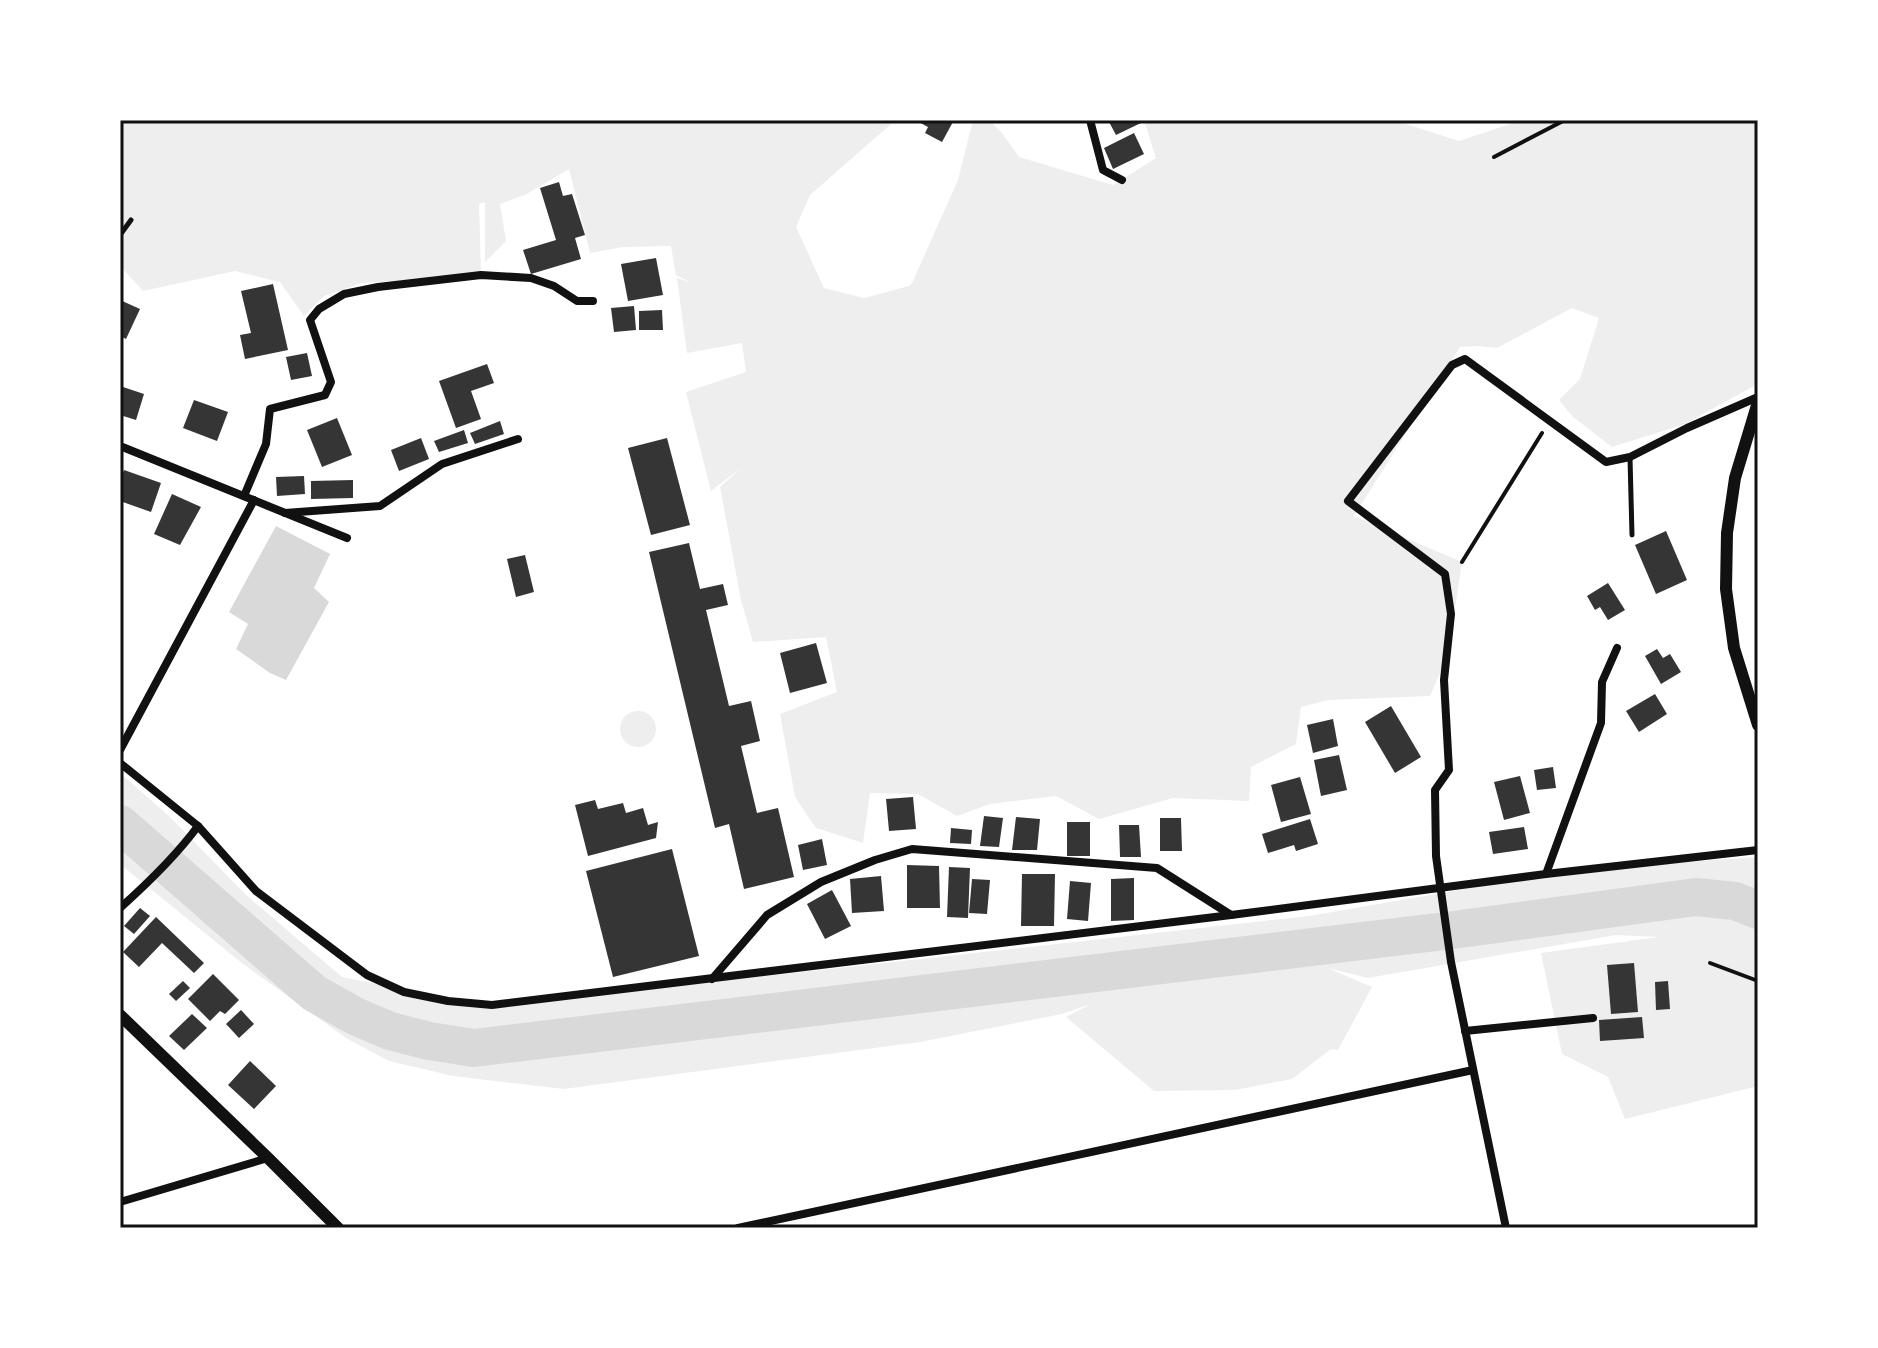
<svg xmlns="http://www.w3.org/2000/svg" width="1878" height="1348" viewBox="0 0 1878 1348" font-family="'Noto Sans',sans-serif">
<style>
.green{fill:#eee}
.water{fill:#d9d9d9}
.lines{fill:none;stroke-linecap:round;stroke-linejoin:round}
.river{stroke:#d9d9d9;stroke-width:38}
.building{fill:#353535}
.path{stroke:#111;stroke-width:4}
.service{stroke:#111;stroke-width:5}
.minor{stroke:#111;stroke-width:8}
.tertiary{stroke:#111;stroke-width:12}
.neatline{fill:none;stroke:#111;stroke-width:3}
</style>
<rect width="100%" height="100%" fill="#fff"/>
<g class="green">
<path d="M120,120H894L890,125L810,195L796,227L824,288L864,298L909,286L912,283L958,180L973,120H989L1002,133L1019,157L1113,185L1156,158L1144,120H1394L1459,141L1522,120H1758V375L1754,386L1685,424L1612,447L1572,416L1559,400L1580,379L1599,318L1572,308L1497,348L1478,346L1460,347L1354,516L1462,562L1448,655L1430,696L1328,700L1301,707L1296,744L1251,767L1249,801L1173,798L1099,819L1056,796L990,804L957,816L918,794L870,793L863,843L816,828L795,797L780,714L837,692L826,637L753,642L741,600L720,487L741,468L711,491L686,392L746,372L742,343L687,353L677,278L690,282L676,275L671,246L623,247L590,253L569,169L525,195L500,204L506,241L485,262V202L479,204L481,275L362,283L324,296L304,316L280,282L235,271L143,291L120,266Z"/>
<circle cx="638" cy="729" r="18"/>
<path d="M120,773L170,817L245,894L342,977L472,1003L641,990L1309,916L1488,885L1673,863L1758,857V1086L1625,1119L1608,1077L1562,1054L1541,953L1659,937L1616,935L1368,978L1327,968L1372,987L1338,1050L1331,1049L1292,1079L1235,1090L1154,1091L1066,1017L1091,1004L1062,1014L920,1042L564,1089L453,1076L389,1061L346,1038L243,964L120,864Z"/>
</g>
<path class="water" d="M276,526L330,554L314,588L329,602L286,680L270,673L236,649L248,624L229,612Z"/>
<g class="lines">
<path class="river" d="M120,824L314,993L355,1016L390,1031L429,1041L474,1048L1453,930L1696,897L1735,901L1758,910"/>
</g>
<g class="building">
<path d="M915,120H954L942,142L925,133L928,127Z"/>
<path d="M1108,120H1147L1116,135Z"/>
<path d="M1134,133L1144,154L1113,169L1104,148Z"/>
<path d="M559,182L563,196L572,194L585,235L575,238L581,259L531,274L523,250L556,240L540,188Z"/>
<path d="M656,258L663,295L628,301L621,264Z"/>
<path d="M273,284L288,350L245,359L240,335L251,333L241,291Z"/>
<path d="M120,300L140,309L126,339L120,336Z"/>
<path d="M634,306L636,330L614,332L611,308Z"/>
<path d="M662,310L663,330H639V311Z"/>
<path d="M307,353L312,376L291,380L286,357Z"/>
<path d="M487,364L494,383L471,391L481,419L456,428L439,381Z"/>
<path d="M120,386L144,394L136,420L120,415Z"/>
<path d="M194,400L228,412L217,441L183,428Z"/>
<path d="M337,418L352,455L322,467L307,430Z"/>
<path d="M500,421L504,434L475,444L470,433Z"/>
<path d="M464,430L468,443L439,452L434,441Z"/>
<path d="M421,438L429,459L399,471L391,450Z"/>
<path d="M667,438L690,525L651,535L628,448Z"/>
<path d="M124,470L161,483L151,512L120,501V481Z"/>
<path d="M304,476L305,494L277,496L276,477Z"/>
<path d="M353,480V498L311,499V481Z"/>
<path d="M172,494L201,507L180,545L154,534Z"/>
<path d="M1666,531L1687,580L1656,594L1635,545Z"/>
<path d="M689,543L700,589L723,584L728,605L706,610L729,706L751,701L760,741L741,746L757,813L778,808L794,877L744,889L729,824L715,828L649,552Z"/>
<path d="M525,555L534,592L516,597L507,559Z"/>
<path d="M1608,583L1625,610L1608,620L1600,607L1595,610L1587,596Z"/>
<path d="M816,643L827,683L790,693L780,653Z"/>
<path d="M1657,649L1663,658L1670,654L1681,672L1661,684L1645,656Z"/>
<path d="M1655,694L1667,714L1639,732L1626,711Z"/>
<path d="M1391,706L1421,757L1395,773L1365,722Z"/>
<path d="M1333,719L1338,746L1313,753L1307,725Z"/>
<path d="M1339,755L1347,790L1321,796L1314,760Z"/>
<path d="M1553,767L1556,788L1537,790L1534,770Z"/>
<path d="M1520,776L1530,813L1504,820L1494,782Z"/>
<path d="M1300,777L1311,814L1281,822L1271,785Z"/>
<path d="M913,797L916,829L889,831L886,799Z"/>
<path d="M595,800L598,809L623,803L626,813L643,808L648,825L658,822L656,838L588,856L575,805Z"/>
<path d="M984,816L1003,818L999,847L980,846Z"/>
<path d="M1016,817L1040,819L1037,850H1012Z"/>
<path d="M1160,818H1181L1182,851H1160Z"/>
<path d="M1310,819L1318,844L1296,851L1294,845L1268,853L1262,834Z"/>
<rect x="1067" y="822" width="23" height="34"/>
<path d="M1119,825H1139L1141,857H1120Z"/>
<path d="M1524,827L1528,849L1493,854L1489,832Z"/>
<path d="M951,828L972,830L971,844L950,843Z"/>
<path d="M822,839L827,865L803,870L798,845Z"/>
<path d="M672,849L699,956L613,977L586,871Z"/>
<path d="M907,865L939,866L940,908H907Z"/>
<path d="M949,867L970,868L968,918L947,917Z"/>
<path d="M1022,874H1055L1054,926H1021Z"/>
<path d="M881,876L884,911L852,913L850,879Z"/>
<path d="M1134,878V920L1111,921V879Z"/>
<path d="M972,879L990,880L987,914L969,913Z"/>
<path d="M1070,881L1091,883L1088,921L1067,919Z"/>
<path d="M832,890L851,926L825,939L807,904Z"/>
<path d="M140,908L150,916L134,934L124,926Z"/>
<path d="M156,917L204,963L194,973L162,943L139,967L123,952Z"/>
<path d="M1634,963L1638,1012L1611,1014L1607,965Z"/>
<path d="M213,974L239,1000L225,1014L220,1011L210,1021L188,999Z"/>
<path d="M183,981L190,988L176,1001L169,994Z"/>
<path d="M1668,981L1670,1009L1656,1010L1655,982Z"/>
<path d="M241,1010L254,1024L239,1038L226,1024Z"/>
<path d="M192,1014L207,1028L184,1050L169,1036Z"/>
<path d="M1642,1017L1644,1038L1600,1041L1599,1020Z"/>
<path d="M250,1061L276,1086L254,1109L228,1085Z"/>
</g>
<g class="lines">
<g class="path">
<path d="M1494,157L1565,120"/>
<path d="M1462,562L1542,433"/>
<path d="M1710,963L1758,981"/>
</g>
<g class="service">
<path d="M120,235L131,220"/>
<path d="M1630,458L1632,535"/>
</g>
<g class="minor">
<path d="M1090,120L1103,170L1122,180"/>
<path d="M120,446L347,538"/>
<path d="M244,496L266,444L270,409L325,395L331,382L310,320L319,309L344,294L378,287L481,275L531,278L554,286L577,301H593"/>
<path d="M285,513L380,506L442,464L518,439"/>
<path d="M120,750L254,500"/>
<path d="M120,763L198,826L256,891L367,975L404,992L448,1001L492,1005L1231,915"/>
<path d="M1546,874L1601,723L1602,682L1617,648"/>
<path d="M120,908C148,883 176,856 198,826"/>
<path d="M712,979L767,915L821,882L875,860L912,849L1157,868L1231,915L1546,874L1758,850"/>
<path d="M1465,1031L1593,1018"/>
<path d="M120,1202L268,1158"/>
<path d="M738,1228L1473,1070"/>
<path d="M1506,1228L1451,962L1436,856L1435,790L1449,770L1444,680L1451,614L1445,574L1348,501L1452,365L1465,359L1606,462L1630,457L1687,428L1758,397"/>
</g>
<g class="tertiary">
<path d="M1758,402L1735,478L1727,533L1726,589L1734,648L1758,725"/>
<path d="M120,1015L268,1158L338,1228"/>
</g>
</g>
<rect width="1878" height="1348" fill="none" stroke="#ffffff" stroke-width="244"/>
<rect x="122" y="122" width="1634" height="1104" class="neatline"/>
</svg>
